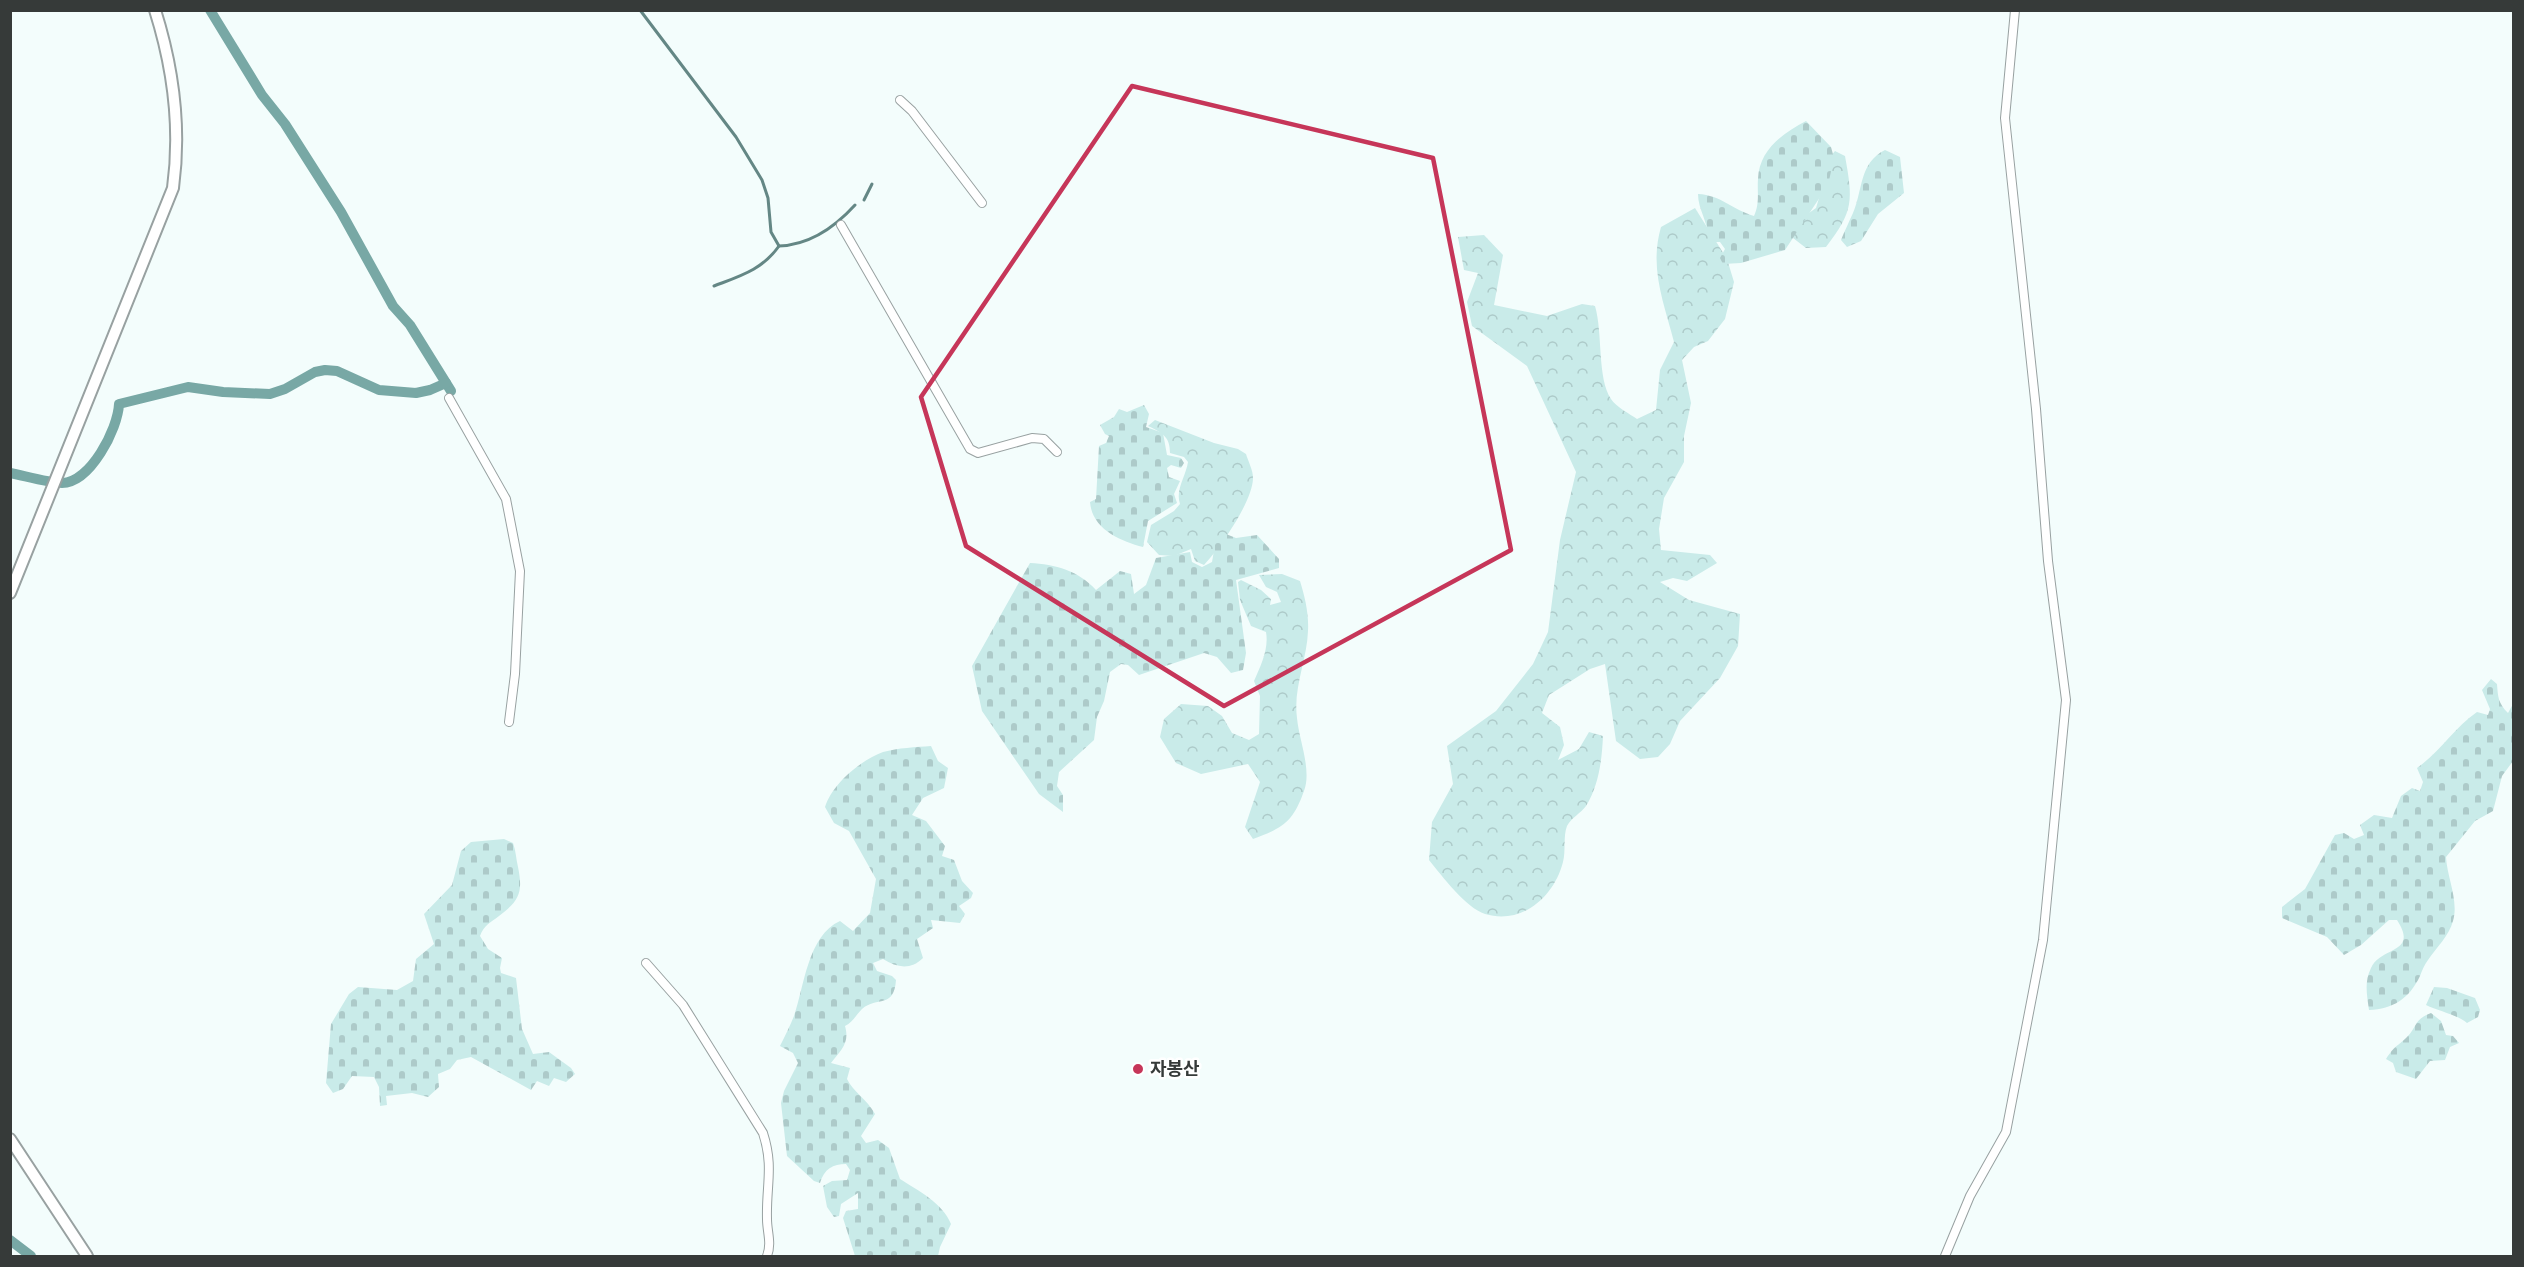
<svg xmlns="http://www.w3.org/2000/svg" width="2524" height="1267" viewBox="0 0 2524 1267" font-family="Helvetica,'Noto Sans KR',sans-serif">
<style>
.forest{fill:url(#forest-crowns)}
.cemetery{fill:url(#cemetery-stones)}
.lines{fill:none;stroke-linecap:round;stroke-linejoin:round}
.stream{stroke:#648785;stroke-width:3}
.canal{stroke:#78a8a5;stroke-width:10}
.minor-casing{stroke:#98a1a1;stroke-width:10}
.secondary-casing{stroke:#98a1a1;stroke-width:14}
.minor{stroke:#fff;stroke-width:8}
.secondary{stroke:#fff;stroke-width:10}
.marked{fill:none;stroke:#c63659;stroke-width:4.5;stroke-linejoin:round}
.poi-dot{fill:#c63659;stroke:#fff;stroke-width:2}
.labels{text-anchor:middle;stroke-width:5;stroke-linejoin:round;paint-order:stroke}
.poi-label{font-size:18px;font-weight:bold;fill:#363a39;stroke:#fff;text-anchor:start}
</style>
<defs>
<pattern id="forest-crowns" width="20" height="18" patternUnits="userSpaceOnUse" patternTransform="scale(1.5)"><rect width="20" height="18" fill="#c9ebe9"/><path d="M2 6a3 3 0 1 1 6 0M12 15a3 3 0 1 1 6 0" fill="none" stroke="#adcac9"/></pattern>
<pattern id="cemetery-stones" width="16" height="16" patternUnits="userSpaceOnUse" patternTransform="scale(1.5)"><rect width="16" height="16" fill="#c9ebe9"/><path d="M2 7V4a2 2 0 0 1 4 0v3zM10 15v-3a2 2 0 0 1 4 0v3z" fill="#adcac9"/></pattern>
</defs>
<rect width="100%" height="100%" fill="#f3fdfc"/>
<g class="forest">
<path d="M1835,151L1845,156C1853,200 1854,211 1826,247L1806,248L1793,238L1802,218L1816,208L1826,175L1825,163Z"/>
<path d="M1695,208L1727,259L1734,282L1725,319L1708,341L1694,347L1682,360L1691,403L1684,436V462L1664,498L1659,529L1661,550L1710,555L1717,563L1687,581L1673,578L1660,582L1689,600L1740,614L1738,646L1720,678L1680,721L1670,744L1658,757L1640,759L1616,741L1605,664L1590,669L1549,695L1542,713L1560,727L1564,745L1558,760L1579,749L1589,732L1603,736C1602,759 1599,785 1586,806C1581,813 1571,818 1567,826C1563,836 1566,851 1563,862C1554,897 1522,925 1485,914C1466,908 1442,876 1429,860L1432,822L1453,784L1447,746L1496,711L1533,664L1548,632L1560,540L1576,472L1527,366L1472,326L1467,302L1478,273L1464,270L1458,237L1484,235L1503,255L1494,305L1547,316L1582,304L1595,306C1603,333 1597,378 1611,399C1616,407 1630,414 1637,419L1656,410L1660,370L1674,342C1664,303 1649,268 1661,227Z"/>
<path d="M1155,420L1214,443L1238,449L1246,454C1248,461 1253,470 1253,478C1253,501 1220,548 1204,565L1195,561L1191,549L1174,556L1159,555L1147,542L1151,525L1174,511L1180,504C1175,490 1186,476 1188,462L1184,457L1170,453C1170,437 1163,433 1148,426Z"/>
<path d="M1282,574L1300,581C1305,597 1309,614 1308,631C1307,660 1293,688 1297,718C1299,740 1312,770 1304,791C1293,822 1283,828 1253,839L1245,827L1260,782L1248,764L1201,774L1176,763L1160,737L1164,719L1181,704L1208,706L1222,716L1232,733L1249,740L1259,734L1260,696L1254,681C1261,665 1269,649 1266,632L1251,626L1240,600L1238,582L1241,580L1261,590L1271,599L1270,605L1281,602L1277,592L1266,587L1259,575Z"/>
</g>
<g class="cemetery">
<path d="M1806,121L1831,147L1834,158L1828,185L1785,250L1741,263L1723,264L1720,258L1725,249L1720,242H1708C1710,224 1698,211 1698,194C1721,195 1733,210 1754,216C1760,203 1757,192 1758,179C1759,150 1783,133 1806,121Z"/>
<path d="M1885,150L1900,157L1904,193L1878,214L1861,241L1847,247L1841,240C1845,230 1849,222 1853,213C1863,190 1859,163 1885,150Z"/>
<path d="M1144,405L1149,414L1146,427L1163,433L1167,455L1181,458L1184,463L1181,468L1171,465L1167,468L1169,477L1180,481L1174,494L1177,503L1148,521L1143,547C1120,541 1092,529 1090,502L1096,499L1099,446L1106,443L1109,436L1105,434L1100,425L1114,417L1119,409L1127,412Z"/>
<path d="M1221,532L1236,538L1257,535L1279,559V568L1236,580L1246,653L1243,670L1231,673L1217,657L1204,653L1139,675L1128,665L1121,664L1110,672L1104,701L1097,717L1094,740L1059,772L1057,786L1063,795V812L1039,794L982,711L972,666L1030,563C1055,564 1079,571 1096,590L1120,571L1131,574L1134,594L1146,585L1156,558L1190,552L1192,562L1202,567L1212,562L1216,539Z"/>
<path d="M2491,679L2497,684C2498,697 2498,703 2508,713L2513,704V761L2502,776L2493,811L2475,821L2446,857C2447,877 2459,901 2453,921C2449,936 2436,948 2428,960C2424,965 2422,971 2420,976C2409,999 2393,1009 2369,1010C2367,995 2364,982 2371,968C2381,946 2419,954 2397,920H2389L2361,945L2344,955L2327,937L2282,918V907L2305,889L2335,835L2344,833L2354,839L2364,835L2360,825L2374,815L2392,818L2401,796L2412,788L2420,791L2423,782L2417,768C2440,752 2454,728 2477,712L2488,715L2490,709L2482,690Z"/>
<path d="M931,746L938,761L948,768L944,788L923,798L912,815L926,821L945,846L942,856L954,860L962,881L973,893L971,898L959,906L965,914L960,923L931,920L933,928L917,939L923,958C911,970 897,968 883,959L873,963L877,971L892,976L896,980C894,1009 877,996 862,1009C855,1016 853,1022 845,1026C850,1043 841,1050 831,1063L850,1068L847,1079C853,1092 867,1099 875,1114L861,1136L866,1143L878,1140L889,1148L900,1179C917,1190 943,1203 951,1224L940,1247L938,1256H855L843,1218L846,1211L858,1209V1193L841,1204L839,1216L834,1217L827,1207L823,1186L832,1181L847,1180L850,1170L846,1164C833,1164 824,1169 820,1183L814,1181L787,1156L781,1103L784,1091L798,1063L793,1053L780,1046C785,1036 790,1026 794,1016C804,987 808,935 840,921L853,931L870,913L876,879L849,831L834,823L825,807C832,784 861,760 883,752C898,748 916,747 931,746Z"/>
<path d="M504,839L513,843C516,851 516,859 518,867C523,892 520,900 499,916C490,923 484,925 480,936L488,949L502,958L500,968L501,973L516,978L522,1029L533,1054L549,1052L571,1068L575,1074L566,1082L554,1078L549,1086L537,1081L531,1090L471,1057L457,1060L450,1069L438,1074L439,1087L428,1097L412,1093L386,1096L387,1105L380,1106L379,1087L374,1077L352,1076L343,1089L333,1093L326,1083L331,1024L349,994L358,987L397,990L413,981L416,959L434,944L424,914L452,885L461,851L471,842Z"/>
<path d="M2434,987L2447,988L2475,998L2480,1010L2478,1017L2467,1023C2458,1015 2438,1011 2426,1005Z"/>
<path d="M2431,1013L2441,1021L2446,1035L2453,1036L2459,1043L2450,1047L2445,1060L2430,1061L2416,1079L2396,1072L2393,1063L2386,1059C2395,1045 2397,1047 2407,1037C2418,1026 2413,1020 2431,1013Z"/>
</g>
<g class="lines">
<g class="stream">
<path d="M640,10L736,137L762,180L768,198L771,232L779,246C809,245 835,227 855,205"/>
<path d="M864,200L872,184"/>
<path d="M714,286C740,276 762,270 779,246"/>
</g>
<g class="canal">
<path d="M210,10L262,95L285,124L341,212L393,306L410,325L451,391"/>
<path d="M10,473C25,476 49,483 62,483C90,483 118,429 119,404L188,387L223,392L270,394L285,389L315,372L325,370L337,371L379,390L416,393L430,390L446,383"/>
<path d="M10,1240L31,1256"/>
</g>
<defs>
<g id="minor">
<path d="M900,100L912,111L982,203"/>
<path d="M841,225L970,449L978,453L1032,438L1044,439L1057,452"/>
<path d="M449,398L506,499L520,571L515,674L509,722"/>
<path d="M646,963L683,1005L763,1133C774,1167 766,1185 767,1219C767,1232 772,1243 767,1256"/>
<path d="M1945,1256L1970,1196L2006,1132L2043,940L2066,700L2048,561L2036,409L2005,118L2015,10"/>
</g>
<g id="secondary">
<path d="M10,593L173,188C181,129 173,67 155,10"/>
<path d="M10,1139L87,1256"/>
</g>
</defs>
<use href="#minor" class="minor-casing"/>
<use href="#secondary" class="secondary-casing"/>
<use href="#minor" class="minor"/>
<use href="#secondary" class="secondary"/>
</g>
<path class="marked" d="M1132,86L1433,158L1511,550L1224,706L966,546L921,397Z"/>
<circle class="poi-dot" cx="1138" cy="1069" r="6"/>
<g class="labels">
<g class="poi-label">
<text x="1150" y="1075">자봉산</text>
</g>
</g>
<rect width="2524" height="1267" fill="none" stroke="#363a39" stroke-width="24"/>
</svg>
